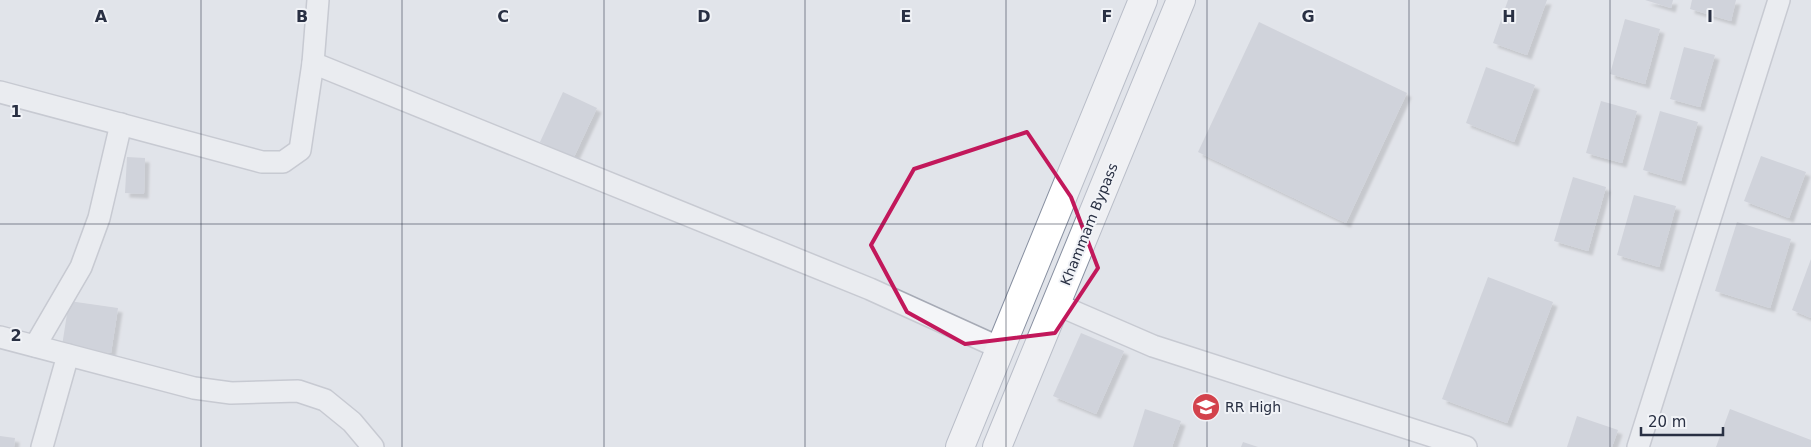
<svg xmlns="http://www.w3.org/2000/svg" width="1811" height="447" viewBox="0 0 1811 447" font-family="'DejaVu Sans',sans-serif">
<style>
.building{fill:#bbbfca;filter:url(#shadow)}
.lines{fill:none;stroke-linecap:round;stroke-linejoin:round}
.street-casing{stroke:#a6aab5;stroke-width:24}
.highway-casing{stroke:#8890a1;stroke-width:30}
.street{stroke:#f4f5f8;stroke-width:21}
.highway{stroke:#fff;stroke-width:28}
.marked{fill:none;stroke:#c2185b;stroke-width:4;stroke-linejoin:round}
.grid{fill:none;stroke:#293043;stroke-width:1;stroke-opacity:0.55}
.labels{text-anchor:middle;stroke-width:4;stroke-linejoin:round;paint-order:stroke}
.street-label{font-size:14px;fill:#293043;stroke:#f1f3f7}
.poi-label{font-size:14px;fill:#293043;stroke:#f1f3f7;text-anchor:start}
.grid-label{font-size:16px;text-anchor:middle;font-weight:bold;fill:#293043;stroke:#f1f3f7;stroke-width:4;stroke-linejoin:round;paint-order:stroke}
</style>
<defs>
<filter id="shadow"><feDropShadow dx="4.5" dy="4.5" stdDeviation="1" flood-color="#0004"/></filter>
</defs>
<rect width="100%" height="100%" fill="#e1e4ea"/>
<g class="building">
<path d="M1508,0H1547L1527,55L1493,43Z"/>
<path d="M1645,0H1673L1671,8Z"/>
<path d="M1692,0H1736L1731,21L1690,9Z"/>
<path d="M1625,19L1660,29L1645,84L1610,74Z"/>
<path d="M1259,22L1407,93L1346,223L1198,152Z"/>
<path d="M1684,47L1715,55L1700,107L1670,99Z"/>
<path d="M1486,67L1535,85L1514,142L1466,123Z"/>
<path d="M563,92L597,108L574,157L540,142Z"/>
<path d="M1601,101L1637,111L1622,163L1586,153Z"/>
<path d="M1660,111L1698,122L1681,181L1643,170Z"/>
<path d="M1761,156L1806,172L1789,218L1744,201Z"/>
<path d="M127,157L145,158L144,194L125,193Z"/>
<path d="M1573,177L1606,187L1588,251L1554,241Z"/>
<path d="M1634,195L1676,206L1659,267L1617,255Z"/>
<path d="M1737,222L1791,239L1770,308L1715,291Z"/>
<path d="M1811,259V318L1792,310Z"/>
<path d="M1488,277L1553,302L1507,423L1442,399Z"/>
<path d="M69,301L118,308L111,353L62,346Z"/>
<path d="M1081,333L1124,351L1096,414L1053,396Z"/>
<path d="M1145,409L1181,421L1172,447H1133Z"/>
<path d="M1730,409L1811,440V447H1716Z"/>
<path d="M1577,416L1618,430L1612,447H1567Z"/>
<path d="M0,436L15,438L14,447H0Z"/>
<path d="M1243,442L1258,447H1241Z"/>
</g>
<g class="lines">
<defs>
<g id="street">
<path d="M313,63L870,289L1000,348"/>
<path d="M0,92L262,162H283L300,150L313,63L318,0"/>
<path d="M1056,304L1153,346L1466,447"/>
<path d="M0,337L194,388L231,393L298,391L325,400L352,422L373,447"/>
<path d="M35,346L81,267L99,218L121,124"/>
<path d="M42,447L68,355"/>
<path d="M1638,447L1779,0"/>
</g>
<g id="highway">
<path d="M960,447L1143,0"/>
<path d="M997,447L1181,0"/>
</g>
</defs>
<use href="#street" class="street-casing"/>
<use href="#highway" class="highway-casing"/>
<use href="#street" class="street"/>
<use href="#highway" class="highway"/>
</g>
<path d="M0 0H1811V447H0ZM1027,132L1071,197L1098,268L1055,333L965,344L907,312L871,245L914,169Z" fill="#e1e4ea" fill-opacity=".55" fill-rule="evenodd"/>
<path class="marked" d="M1027,132L1071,197L1098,268L1055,333L965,344L907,312L871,245L914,169Z"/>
<path class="grid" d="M201,0V447M402,0V447M604,0V447M805,0V447M1006,0V447M1207,0V447M1409,0V447M1610,0V447M0,224H1811"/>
<defs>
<symbol id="school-disc" viewBox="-11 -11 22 22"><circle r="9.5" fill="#d3424c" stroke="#f1f3f7"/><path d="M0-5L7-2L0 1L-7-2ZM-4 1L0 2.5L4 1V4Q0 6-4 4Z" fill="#fff"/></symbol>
</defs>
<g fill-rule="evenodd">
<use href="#school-disc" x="1190" y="391" width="32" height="32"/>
</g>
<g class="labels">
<g class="street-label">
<text transform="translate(1089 224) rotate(-68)" y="5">Khammam Bypass</text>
</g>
<g class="poi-label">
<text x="1225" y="412">RR High</text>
</g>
</g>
<g class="grid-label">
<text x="101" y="22">A</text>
<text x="302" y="22">B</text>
<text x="503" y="22">C</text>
<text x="704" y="22">D</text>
<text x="906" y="22">E</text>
<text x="1107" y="22">F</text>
<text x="1308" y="22">G</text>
<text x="1509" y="22">H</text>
<text x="1710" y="22">I</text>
<text x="16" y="117">1</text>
<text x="16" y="341">2</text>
</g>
<path d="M1641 427v8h82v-8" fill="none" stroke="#293043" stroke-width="2.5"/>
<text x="1648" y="427" font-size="15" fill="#293043" stroke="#f1f3f7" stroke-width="4" paint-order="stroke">20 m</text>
</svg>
